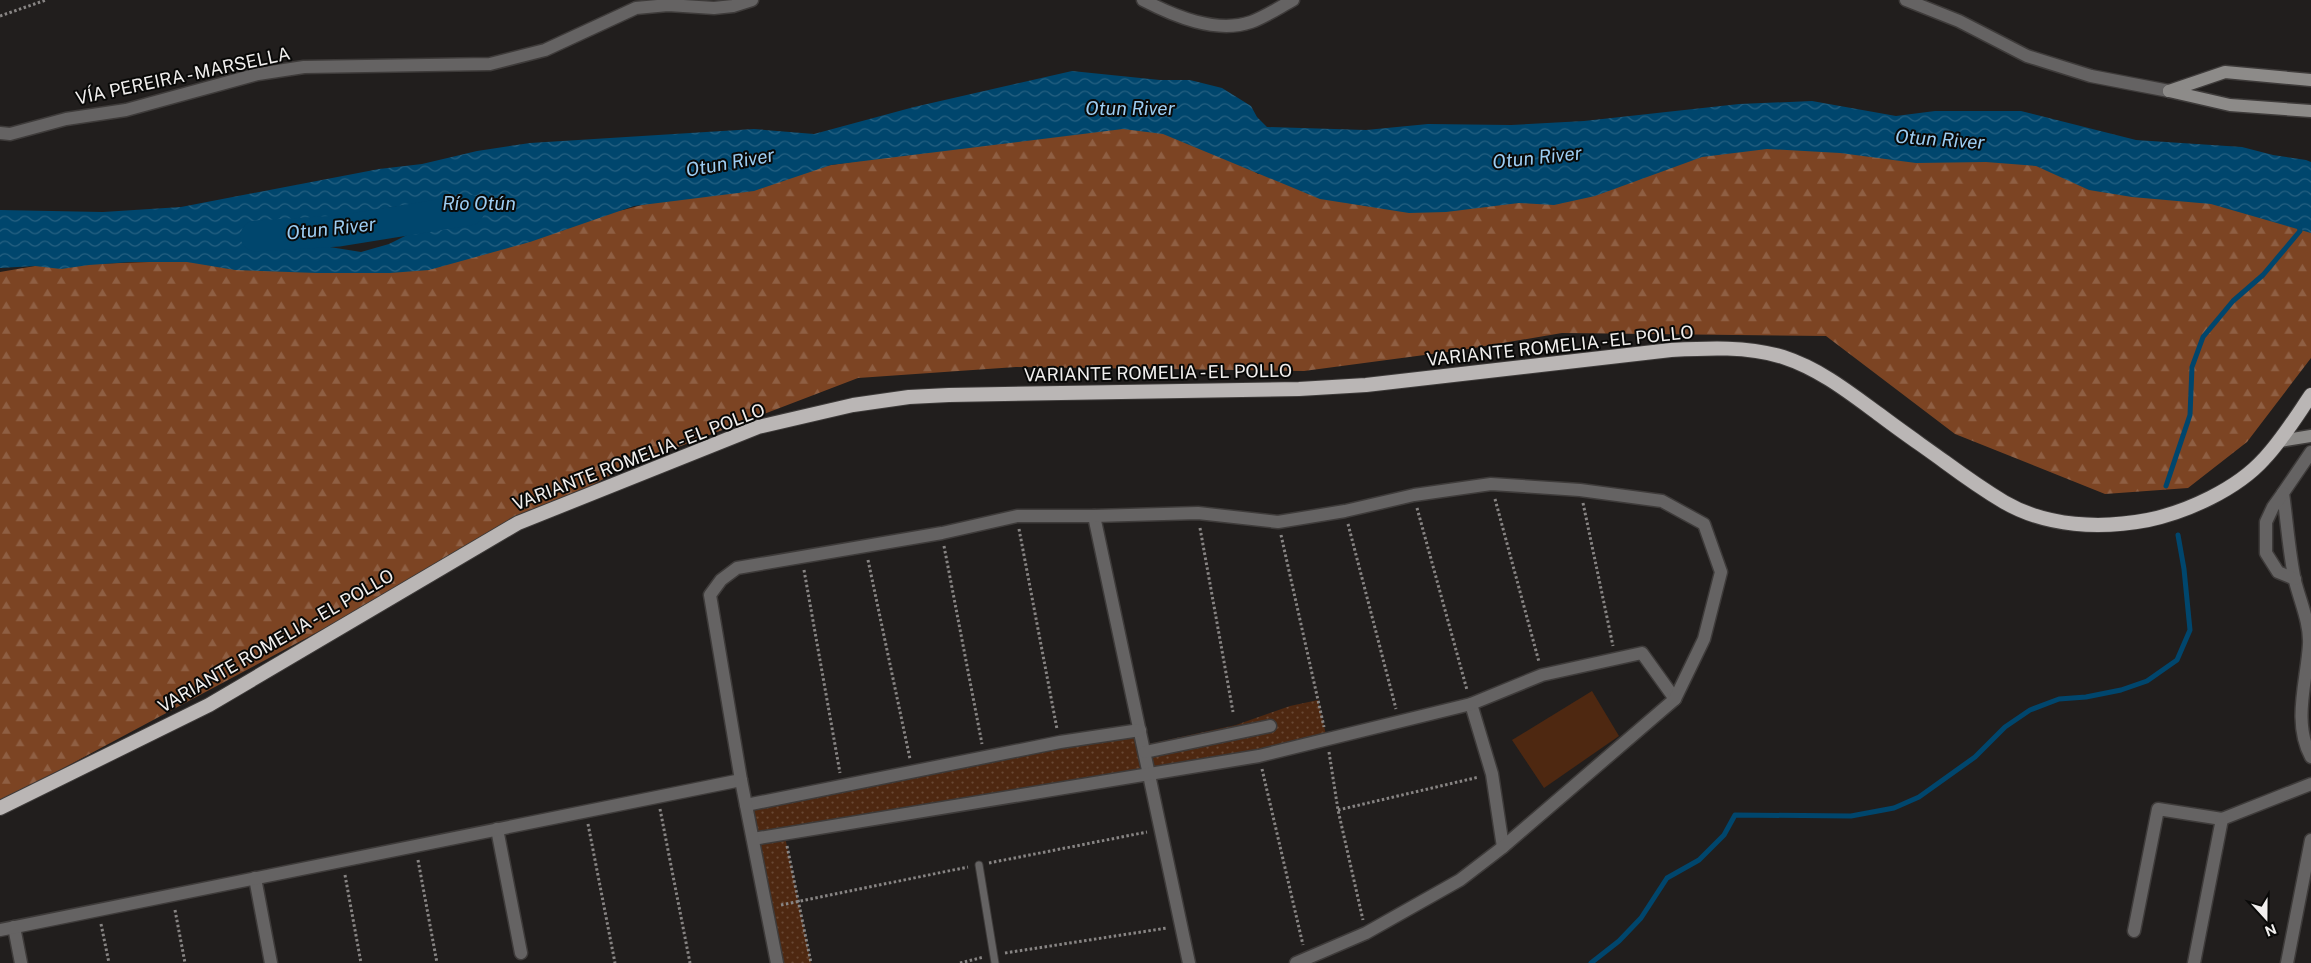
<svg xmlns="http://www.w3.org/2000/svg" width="2311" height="963" viewBox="0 0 2311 963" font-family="'Public Sans',sans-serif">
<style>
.grass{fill:url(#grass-dots)}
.forest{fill:url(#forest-firs)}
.park{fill:#4e2811}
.water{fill:url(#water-waves);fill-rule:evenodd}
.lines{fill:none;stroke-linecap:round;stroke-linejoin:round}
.stream{stroke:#00466d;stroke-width:5}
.river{stroke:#00466d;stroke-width:31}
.service-casing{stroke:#3e3b3a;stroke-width:9}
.minor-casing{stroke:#3e3b3a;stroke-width:15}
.tertiary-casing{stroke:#3e3b3a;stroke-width:15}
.secondary-casing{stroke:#3e3b3a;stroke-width:15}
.trunk-casing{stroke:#3e3b3a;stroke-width:16}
.path{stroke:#888584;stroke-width:3;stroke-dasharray:2.5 2.5;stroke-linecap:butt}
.service{stroke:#656363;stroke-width:7}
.minor{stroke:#656363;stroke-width:12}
.tertiary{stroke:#656363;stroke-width:12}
.secondary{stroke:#8d8b89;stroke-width:12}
.trunk{stroke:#bab6b5;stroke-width:14}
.labels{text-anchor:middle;stroke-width:4;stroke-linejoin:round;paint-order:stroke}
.street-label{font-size:18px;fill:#f1efee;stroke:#090908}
.water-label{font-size:19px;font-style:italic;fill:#9dcdf2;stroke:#090908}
</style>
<defs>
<pattern id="grass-dots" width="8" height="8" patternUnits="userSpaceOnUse" patternTransform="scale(1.25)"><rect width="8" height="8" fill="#4e2811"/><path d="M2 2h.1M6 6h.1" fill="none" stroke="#684834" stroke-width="1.8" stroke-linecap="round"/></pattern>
<pattern id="forest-firs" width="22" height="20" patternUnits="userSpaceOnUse" patternTransform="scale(1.25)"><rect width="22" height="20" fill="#7c4423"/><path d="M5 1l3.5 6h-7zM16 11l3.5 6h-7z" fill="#8f5f43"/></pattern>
<pattern id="water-waves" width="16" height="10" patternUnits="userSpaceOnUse" patternTransform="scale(1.25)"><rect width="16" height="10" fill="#00466d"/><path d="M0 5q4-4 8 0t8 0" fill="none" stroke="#266182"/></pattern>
</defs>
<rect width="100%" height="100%" fill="#211e1d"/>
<path class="grass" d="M1318,700L1327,739L784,832L811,963H777L746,805L1140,730L1144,745L1236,725L1290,706Z"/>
<path class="forest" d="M1182,121L1258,174L1756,132L1968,142L2311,195V358L2247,442L2188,488L2105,494L1955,434L1826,336L1562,333L1462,350L1304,371L1016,367L858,378L626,467L0,802V272L35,266L438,252L549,221L623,210L744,178L865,160L973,131Z"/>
<path class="park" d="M1592,691L1619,736L1544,788L1512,740Z"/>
<path class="water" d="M1072,71L1160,80H1190L1222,88L1251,106L1257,117L1267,127L1366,130L1428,124L1511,125L1584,121L1739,104L1812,101L1896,116L1935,111H2021L2136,140L2242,147L2273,155L2306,160L2311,162V233L2211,204L2132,197L2089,190L2036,166L1986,162L1916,163L1840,153L1767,149L1702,157L1595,196L1554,205L1519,203L1446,212L1409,213L1320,199L1163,134L1123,129L831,165L754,191L634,206L530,242L429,270L390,273H317L235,270L187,262H131L89,265L61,269L35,266L0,268V210L103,212L181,207L379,169L422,164L477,151L530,143L754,129L814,134L914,107ZM406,205L426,210L425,226L389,244L361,252L311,244L300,235L376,210Z"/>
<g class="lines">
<g class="stream">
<path d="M2166,486L2190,415L2192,367L2203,337L2233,301L2263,275L2300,231L2299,225"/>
<path d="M1591,963L1619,941L1641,918L1667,878L1699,860L1724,835L1735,815L1851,816L1894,808L1919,797L1975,757L2005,727L2030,710L2059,699L2086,697L2121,690L2147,681L2177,660L2190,630L2184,569L2178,535"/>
</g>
<path class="river" d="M256,236L339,231L469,210"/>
<defs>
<path id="service" d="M979,865L995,963"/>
<g id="minor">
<path d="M2311,452L2283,493C2287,522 2289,553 2295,581C2300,601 2310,623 2309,644C2307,681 2292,722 2311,757"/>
<path d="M2283,493L2273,507L2266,522V553L2278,572L2295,579"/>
<path d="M1094,516L1189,963"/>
<path d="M1471,704L1492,774L1503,847"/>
<path d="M1145,752L1270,726"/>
<path d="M746,805L1060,742L1140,730"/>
<path d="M497,829L521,953"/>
<path d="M753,839L1259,756L1471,704L1542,675L1642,653L1675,699"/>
<path d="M255,878L271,963"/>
<path d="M14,927L21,963"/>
<path d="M0,930L741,780"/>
<path d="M2134,931L2158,809L2222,819L2311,784"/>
<path d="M777,963L741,780L710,595L721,580L737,568L942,533L1017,516H1094L1198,513L1278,522L1345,511L1414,495L1491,484L1580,490L1662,501L1704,524L1721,572L1704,639L1675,699L1503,847L1460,880L1366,933L1296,963"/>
<path d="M2194,963L2222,819"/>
<path d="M2287,963L2311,840"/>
</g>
<g id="tertiary">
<path d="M1143,0C1174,16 1216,34 1251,22C1265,17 1280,7 1293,0"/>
<path d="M1906,0L1959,21L2027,56L2091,76L2169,91"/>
<path d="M0,133L10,134L66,119L126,110L258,74L304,67L490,64L545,50L636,8L668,5L714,8L733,6L752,0"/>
</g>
<g id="secondary">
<path d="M2169,91L2225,72L2311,80"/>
<path d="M2169,91L2230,105L2311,111"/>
<path d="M2280,441L2311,436"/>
</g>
<path id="trunk" d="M0,808L209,705L518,523L758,427L853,405L909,397L949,395L1299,389L1366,385L1671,350C1708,348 1747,346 1783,357C1820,369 1850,393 1880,415C1901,431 1923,446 1945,462C1964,476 1984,490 2004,502C2047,527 2101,529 2148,520C2187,512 2237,489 2264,459C2282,440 2296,417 2311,395"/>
</defs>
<use href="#service" class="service-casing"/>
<use href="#minor" class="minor-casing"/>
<use href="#tertiary" class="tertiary-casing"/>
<use href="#secondary" class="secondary-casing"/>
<use href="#trunk" class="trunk-casing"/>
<g class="path">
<path d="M0,16L46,0"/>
<path d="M1495,499L1539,662"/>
<path d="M1583,503L1613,646"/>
<path d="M1417,508L1467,690"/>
<path d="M1348,524L1396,709"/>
<path d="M1200,528L1233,712"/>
<path d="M1019,529L1057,729"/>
<path d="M1281,535L1324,727"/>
<path d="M944,546L982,744"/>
<path d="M868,560L910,759"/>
<path d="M804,570L840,773"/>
<path d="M1329,752L1338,810L1363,920"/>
<path d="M1262,769L1303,945"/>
<path d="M660,809L690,963"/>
<path d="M1338,810L1479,777"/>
<path d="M588,824L615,963"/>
<path d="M787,846L811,963"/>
<path d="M418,860L437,963"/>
<path d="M989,863L1147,832"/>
<path d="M345,875L361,963"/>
<path d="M781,905L968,867"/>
<path d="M175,910L185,963"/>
<path d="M101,924L109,963"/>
<path d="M1005,953L1167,928"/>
<path d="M960,963L984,957"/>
</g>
<use href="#service" class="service"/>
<use href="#minor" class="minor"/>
<use href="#tertiary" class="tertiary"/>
<use href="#secondary" class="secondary"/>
<use href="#trunk" class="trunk"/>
</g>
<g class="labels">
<g class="street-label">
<text transform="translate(183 76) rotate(-12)" y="6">VÍA PEREIRA - MARSELLA</text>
<text transform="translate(1560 346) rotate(-6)" y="6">VARIANTE ROMELIA - EL POLLO</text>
<text transform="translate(1158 373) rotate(-1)" y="6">VARIANTE ROMELIA - EL POLLO</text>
<text transform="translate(639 457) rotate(-21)" y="6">VARIANTE ROMELIA - EL POLLO</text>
<text transform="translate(276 641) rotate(-30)" y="6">VARIANTE ROMELIA - EL POLLO</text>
</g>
<g class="water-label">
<text x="1130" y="115">Otun River</text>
<text transform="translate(1940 139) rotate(4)" y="7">Otun River</text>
<text transform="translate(1537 157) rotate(-6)" y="7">Otun River</text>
<text transform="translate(730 162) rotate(-10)" y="7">Otun River</text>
<text x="479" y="210">Río Otún</text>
<text transform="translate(331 228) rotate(-6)" y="7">Otun River</text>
</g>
</g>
<g transform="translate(2266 918) rotate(159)" stroke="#090908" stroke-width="4" paint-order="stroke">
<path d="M0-4L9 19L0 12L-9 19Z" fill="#f1efee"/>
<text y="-8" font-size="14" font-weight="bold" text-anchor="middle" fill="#f1efee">N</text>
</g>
</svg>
